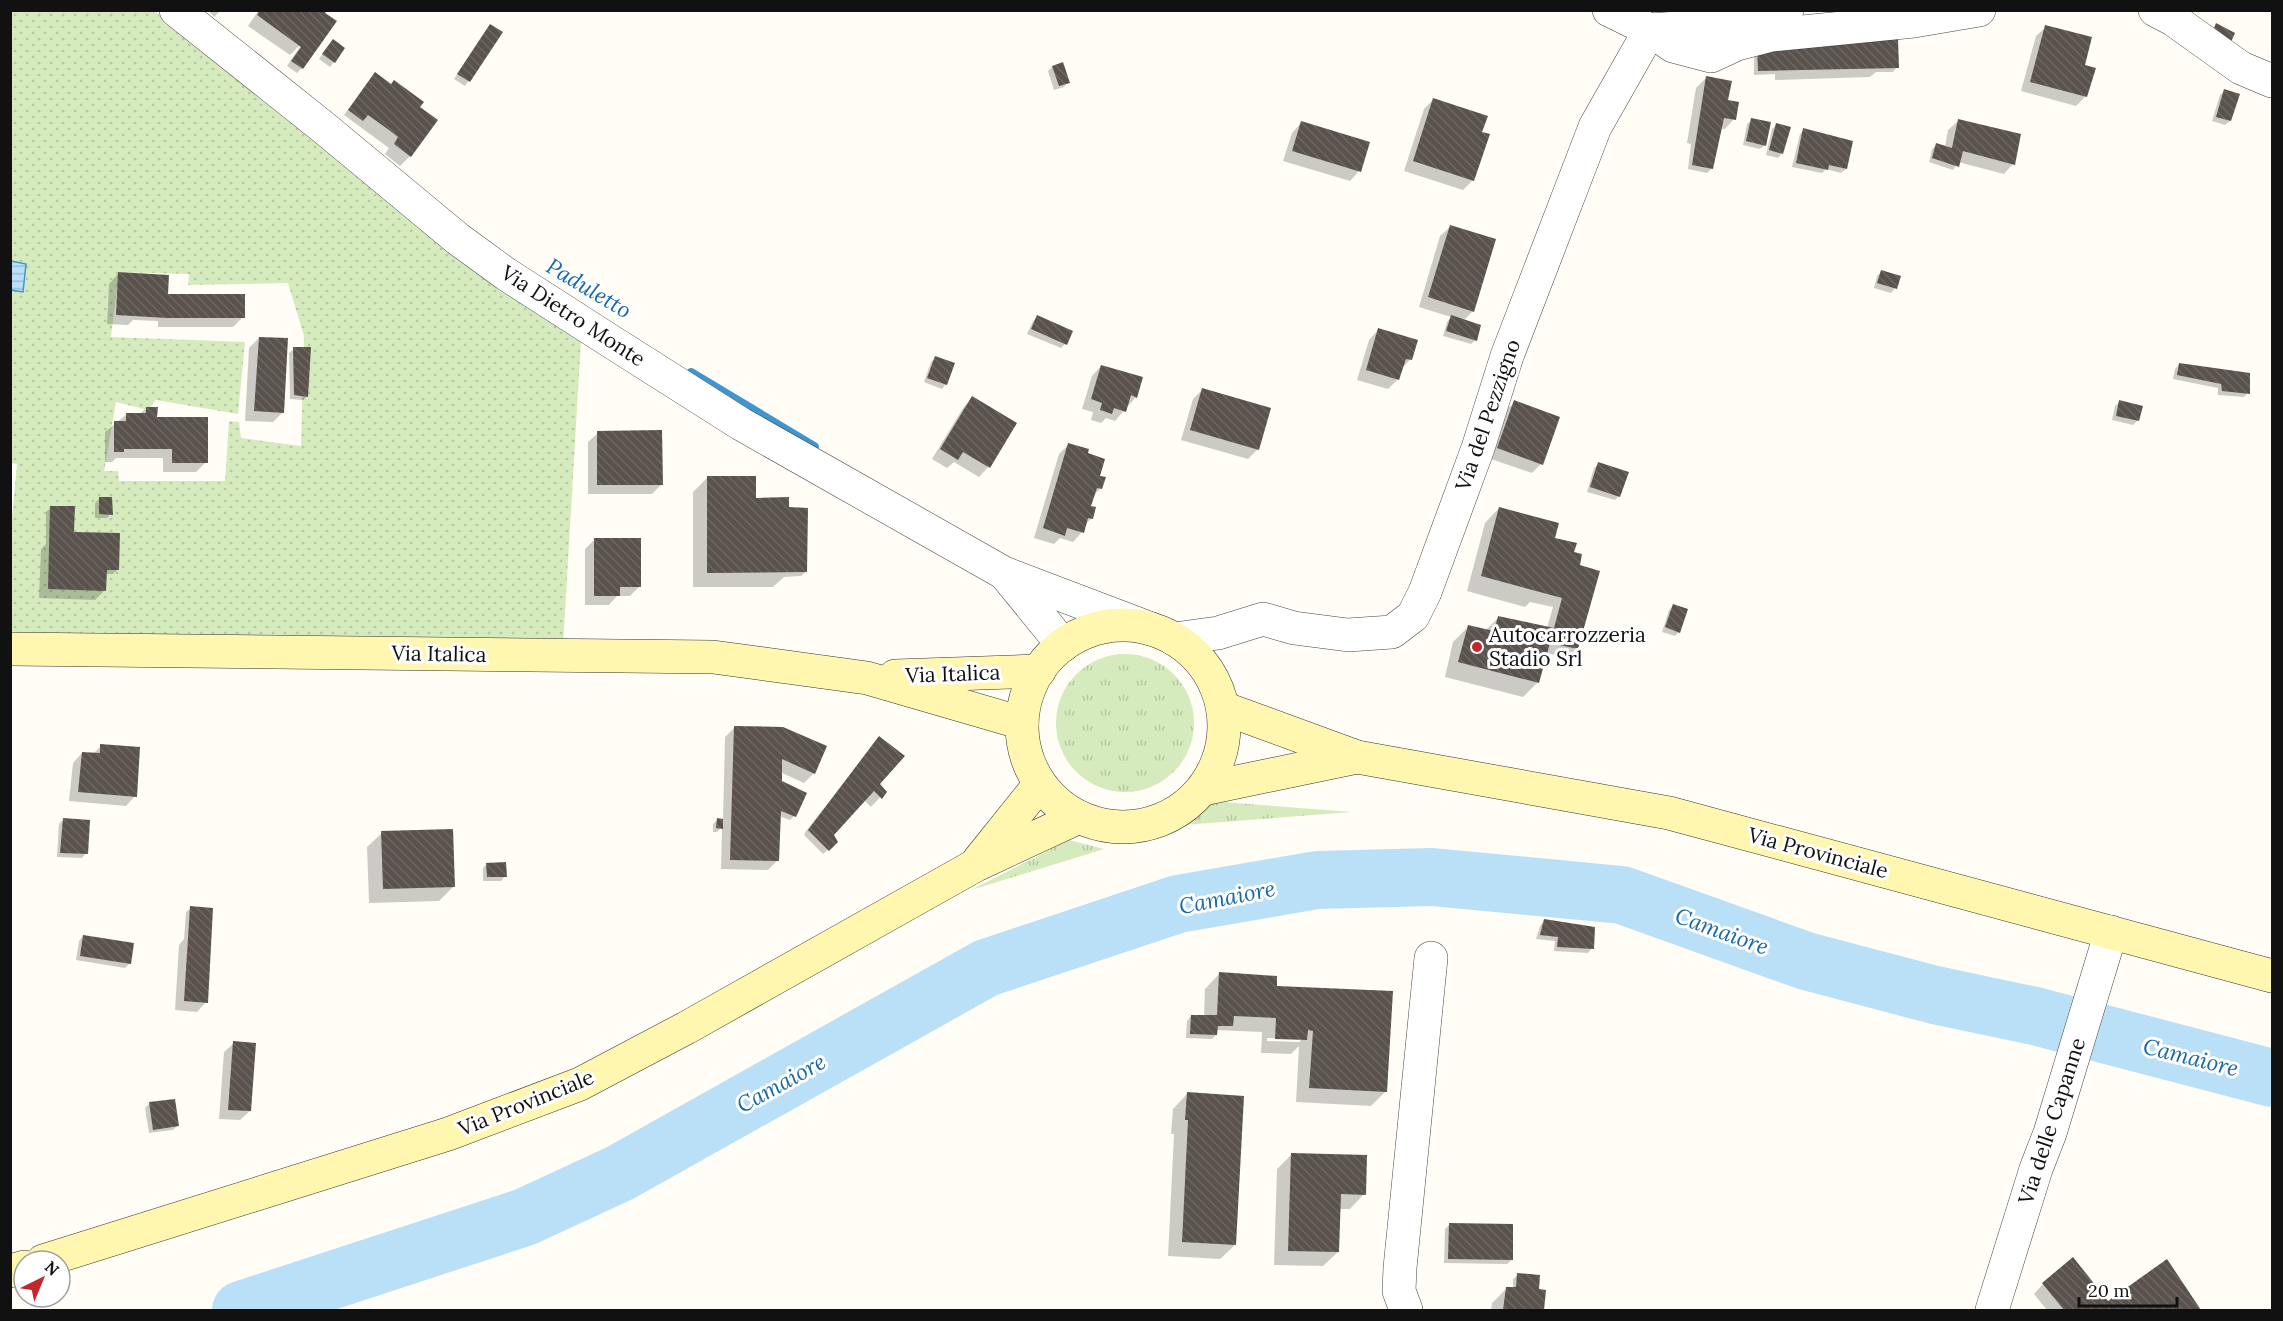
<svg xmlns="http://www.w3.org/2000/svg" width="2283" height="1321" viewBox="0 0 2283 1321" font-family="Lora,serif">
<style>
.grass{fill:url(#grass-tufts)}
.park{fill:url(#park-dots);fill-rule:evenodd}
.water{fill:url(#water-rules);stroke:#3f96cf;stroke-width:1.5}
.shadow{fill:#0003;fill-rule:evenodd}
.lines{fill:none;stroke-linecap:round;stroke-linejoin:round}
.stream{stroke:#3f96cf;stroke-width:10}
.river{stroke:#b9e0f7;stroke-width:58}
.building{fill:url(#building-back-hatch)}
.minor-casing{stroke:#444;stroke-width:34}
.secondary-casing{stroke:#333;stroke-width:34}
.minor{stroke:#fff;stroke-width:33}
.secondary{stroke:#fff6b0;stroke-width:33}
.poi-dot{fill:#c4262e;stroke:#fff;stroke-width:2}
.labels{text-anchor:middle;stroke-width:6;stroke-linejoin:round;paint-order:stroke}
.street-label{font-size:21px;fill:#111;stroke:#fff}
.poi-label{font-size:21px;fill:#111;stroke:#fff;text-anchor:start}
.water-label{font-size:22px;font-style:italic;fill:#1768a6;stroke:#fff}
</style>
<defs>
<pattern id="grass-tufts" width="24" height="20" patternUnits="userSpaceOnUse" patternTransform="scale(1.5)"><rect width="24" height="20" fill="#d5ebbd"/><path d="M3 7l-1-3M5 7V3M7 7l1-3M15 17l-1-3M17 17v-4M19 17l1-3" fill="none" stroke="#b6c8a1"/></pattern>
<pattern id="park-dots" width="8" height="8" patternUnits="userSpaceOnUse" patternTransform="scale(1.5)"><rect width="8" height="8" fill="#d5ebbd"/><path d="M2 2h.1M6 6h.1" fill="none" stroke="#b6c8a1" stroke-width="1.8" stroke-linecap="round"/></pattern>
<pattern id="water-rules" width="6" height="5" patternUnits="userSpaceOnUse" patternTransform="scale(1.5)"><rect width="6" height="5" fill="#b9e0f7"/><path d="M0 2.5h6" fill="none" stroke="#9ebfd3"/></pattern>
<pattern id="building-back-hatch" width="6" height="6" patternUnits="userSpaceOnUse" patternTransform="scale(1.5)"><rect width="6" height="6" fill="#5a524d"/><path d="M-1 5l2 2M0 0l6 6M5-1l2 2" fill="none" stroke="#6d6662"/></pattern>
</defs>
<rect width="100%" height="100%" fill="#fffdf5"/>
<g class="grass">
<circle cx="1125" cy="723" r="69"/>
<path d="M1210,801L1352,812L1184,825Z"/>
<path d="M1069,840L1104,849L971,890Z"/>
</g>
<path class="park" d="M11,11H154L462,254L582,323L563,646L11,644L10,539L17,464L10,463ZM119,272L189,274L188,285L288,283L304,336L301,446L241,438L239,422L229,421L225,481H119L118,471H104L116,402L148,410L156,400L238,414L245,342L111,337Z"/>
<path class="water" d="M11,261L26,264L23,292L11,290Z"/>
<g class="shadow">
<path d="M208,10H221L214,17Z"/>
<path d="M259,10H325L302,68L297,73L287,66L300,47L299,46L290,55L248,26Z"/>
<path d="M490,26L501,32L465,86L454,79Z"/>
<path d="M2046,27L2083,66L2086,96L2076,106L2021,91L2036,36Z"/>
<path d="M328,46L334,62L330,67L319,59Z"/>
<path d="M1754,52L1897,67L1893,72H1876L1870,77L1775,80V74L1754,75Z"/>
<path d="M1052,67L1068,82L1064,87L1054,90L1048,71Z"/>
<path d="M371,78L418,108L410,156L400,166L385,154L389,148L344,115Z"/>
<path d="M1706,78L1727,101L1734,119L1725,129H1721L1712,168L1707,173L1688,169L1691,144L1687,143L1696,88Z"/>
<path d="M2225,91L2230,121L2225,125L2212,121L2220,95Z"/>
<path d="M1433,100L1481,133L1473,180L1463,190L1404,171L1424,109Z"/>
<path d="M1752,120L1765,145L1760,149L1743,145L1747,124Z"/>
<path d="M1958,121L2013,164L2004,174L1958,162L1953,170L1929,162L1932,149L1937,145L1945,147L1948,130Z"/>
<path d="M1301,123L1359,171L1350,181L1283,161L1292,133Z"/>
<path d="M1777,125L1782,153L1778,158L1766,155L1772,129Z"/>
<path d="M1804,130L1846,169L1841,173L1826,169L1822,173L1792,167L1800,134Z"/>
<path d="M1450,227L1473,311L1463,321L1476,340L1471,344L1443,336L1447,322L1451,317L1419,307L1440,236Z"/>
<path d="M1882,272L1895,288L1891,293L1874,288L1877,276Z"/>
<path d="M118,274L167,296L243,317L233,327H158V321L133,320L128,325L107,324L109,284Z"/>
<path d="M1037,317L1065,344L1061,348L1027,334L1033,321Z"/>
<path d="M1378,330L1410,360L1401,369L1398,379L1388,389L1357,380L1369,340Z"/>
<path d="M259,338L283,412L273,422L245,421L249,348Z"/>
<path d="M294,349L307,396L303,400L290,399L289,353Z"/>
<path d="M935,358L946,384L942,389L924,382L931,362Z"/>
<path d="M2180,364L2248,393L2244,397L2218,395V388L2173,379L2175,369Z"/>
<path d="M1101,366L1136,397L1115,421L1106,418L1101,423L1091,420L1093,412L1082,409L1092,376Z"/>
<path d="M1203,389L1269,409L1257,450L1248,459L1181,440L1193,399Z"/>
<path d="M973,398L1015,424L988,467L979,477L954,462L947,468L932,459L963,408Z"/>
<path d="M1515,402L1541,464L1532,473L1488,458L1505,411Z"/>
<path d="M2120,402L2138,420L2133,425L2112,420L2115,406Z"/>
<path d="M146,408L206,462L196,472H163V458H116L112,462H105V432L127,414H140Z"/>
<path d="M598,433L662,484L652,494H588V442Z"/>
<path d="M1069,444L1086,454L1098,477L1101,488L1092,497L1089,507L1092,518L1084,526L1082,532L1073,542L1060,538L1054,544L1034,538L1059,454Z"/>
<path d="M1599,464L1619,496L1615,500L1587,492L1594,468Z"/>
<path d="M707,478L755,499L788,511L806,572L801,576L784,577L773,587H693V492Z"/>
<path d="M99,499L111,514L107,518H95V503Z"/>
<path d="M51,507L72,533L117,570L113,574H106L105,590L95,600L39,598L41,549L46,544V512Z"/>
<path d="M1499,508L1553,539L1572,553L1578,567L1577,648L1567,658L1546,653L1538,682L1523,697L1445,677L1453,642L1468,627L1485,631L1498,618L1547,628L1553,607L1530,602L1525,607L1467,591L1485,523Z"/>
<path d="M595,539L640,586L630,596H617L609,605H585V549Z"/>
<path d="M1674,605L1679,632L1675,636L1662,632L1669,610Z"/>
<path d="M735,727L814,773L804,783L780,772V785L794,816L790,820L779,816L777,861L768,870L721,869L722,827L717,832H713V824L718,819L723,820L725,737Z"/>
<path d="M879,738L878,784L885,792L871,807L864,800L832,835L836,842L823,854L804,835L806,831Z"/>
<path d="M101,746L135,796L126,806L69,801L73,763L82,753L93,754Z"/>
<path d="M63,820L86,853L82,858L57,857L59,824Z"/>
<path d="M382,833L454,886L439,901L369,903L367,847Z"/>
<path d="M487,864L505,876L501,881H483V868Z"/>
<path d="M191,908L206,1002L197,1012L175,1010L179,945L184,939L186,912Z"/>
<path d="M1544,921L1592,948L1588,953L1554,951L1555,941L1536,939L1540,926Z"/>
<path d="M83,936L130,963L125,968L76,960L79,941Z"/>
<path d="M1219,974L1276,987L1386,1091L1371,1106L1296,1102L1299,1046L1291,1054L1261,1053L1262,1032L1216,1030V1035L1212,1039L1186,1038L1187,1021L1191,1016L1204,1017L1205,989ZM1267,1038L1302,1039L1299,1042L1267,1041Z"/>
<path d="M234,1043L250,1111L240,1120L219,1119L224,1052Z"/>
<path d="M1187,1094L1235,1245L1220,1259L1168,1256L1174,1134H1171L1173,1109Z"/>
<path d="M150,1103L177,1126L173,1130L149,1133L145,1108Z"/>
<path d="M1292,1154L1364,1194L1350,1209H1339L1338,1252L1323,1266L1274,1265L1277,1169Z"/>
<path d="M1450,1224L1512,1260L1507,1264L1444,1263L1445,1229Z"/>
<path d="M2167,1261L2199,1310H2047L2034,1294L2043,1284L2107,1304Z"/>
<path d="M1518,1275L1535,1291H1544L1542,1310H1491L1492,1303L1507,1288L1513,1289V1279Z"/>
</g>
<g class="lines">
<path class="stream" d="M691,373L814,447"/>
<path class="river" d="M241,1310L525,1217L620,1173L986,968L1178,904L1317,880L1432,877L1622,895L1806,961L1935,995L2035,1016L2272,1078"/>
</g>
<g class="building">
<path d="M260,10H327L325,13L337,21L303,69L291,61L301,47L257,15Z"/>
<path d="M2216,23L2235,33L2231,42L2212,33Z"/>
<path d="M490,24L503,32L470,82L457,74Z"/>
<path d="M2045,25L2092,37L2085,65L2096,68L2087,97L2030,82Z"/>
<path d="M1898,38L1899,68L1758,71L1757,46Z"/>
<path d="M333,39L345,48L335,63L322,54Z"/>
<path d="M1063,62L1070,83L1059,86L1052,66Z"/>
<path d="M375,72L391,84L394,80L424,102L420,107L438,120L411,157L394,144L398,137L389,130L368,115L363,121L348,110Z"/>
<path d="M1706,76L1732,81L1728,100L1739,102L1736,120L1724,118L1713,169L1692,165Z"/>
<path d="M2224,89L2240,94L2231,121L2216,117Z"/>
<path d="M1433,98L1488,116L1482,132L1490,134L1474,181L1413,161Z"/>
<path d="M1751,118L1771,122L1766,146L1746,141Z"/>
<path d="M1958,119L2021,134L2015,165L1963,151L1959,167L1932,158L1936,143L1952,148Z"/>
<path d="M1301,121L1370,142L1361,172L1292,151Z"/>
<path d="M1776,123L1791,127L1783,154L1769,150Z"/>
<path d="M1803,128L1853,141L1847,169L1829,165L1828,170L1796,163Z"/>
<path d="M1450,225L1496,239L1474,312L1428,297Z"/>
<path d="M1881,270L1901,276L1897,289L1877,283Z"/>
<path d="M118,272L169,275L168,294H245V318H167L116,315Z"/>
<path d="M1037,315L1073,331L1067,345L1031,329Z"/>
<path d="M1451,315L1481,325L1477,341L1446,331Z"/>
<path d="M1378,328L1418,340L1412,360L1406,359L1399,380L1366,370Z"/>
<path d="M259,337L288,338L284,413L254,411Z"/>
<path d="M293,347H311L308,397L294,395Z"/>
<path d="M935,356L955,363L947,385L927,378Z"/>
<path d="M2179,363L2250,373V394L2222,391L2221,384L2177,375Z"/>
<path d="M1101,365L1143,377L1137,398L1131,395L1126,412L1114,408L1112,414L1100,410L1102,403L1091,399Z"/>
<path d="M1202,388L1271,408L1259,450L1190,430Z"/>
<path d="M972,396L1017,423L990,468L963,452L958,460L940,449Z"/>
<path d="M1514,400L1560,417L1543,465L1497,448Z"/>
<path d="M2119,400L2143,406L2139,421L2116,416Z"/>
<path d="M146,407H158L157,417H208V463H172V449H124V452H114V421H126V413H146Z"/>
<path d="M662,430L663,485H597V431Z"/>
<path d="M1068,443L1089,449L1088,453L1105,459L1100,476L1106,477L1102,489L1097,488L1091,506L1096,507L1093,519L1088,518L1084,533L1067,528L1065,536L1043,528Z"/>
<path d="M1598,462L1629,472L1620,497L1590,487Z"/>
<path d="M707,476H756V498L789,497V507L808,508L807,572L707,573Z"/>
<path d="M99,497H112L113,515L99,514Z"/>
<path d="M50,506H75L74,532L120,533L119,570H107L106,591L48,589Z"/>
<path d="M1499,507L1559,523L1555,538L1577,543L1574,552L1582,554L1580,565L1600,571L1578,649L1550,643L1539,683L1458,662L1468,625L1494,631L1498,616L1554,628L1562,598L1481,576Z"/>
<path d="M594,538H641V587H620V596H594Z"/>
<path d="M1673,604L1688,609L1680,633L1665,627Z"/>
<path d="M734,726L783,727L827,746L815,774L782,759V781L807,793L796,817L781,811L779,861L730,860Z"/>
<path d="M879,736L905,756L880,784L887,792L882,799L874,791L834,835L838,842L829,851L808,830Z"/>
<path d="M100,744L140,747L137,797L78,792L82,752L100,753Z"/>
<path d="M63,818L90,820L88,854L60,853Z"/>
<path d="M717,818L723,819V829L716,828Z"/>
<path d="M453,829L455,887L383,889L381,831Z"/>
<path d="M506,862L507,877H487L486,863Z"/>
<path d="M190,906L213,908L208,1003L184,1001Z"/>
<path d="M1544,919L1595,927L1594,949L1557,947L1558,937L1540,935Z"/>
<path d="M83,935L134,943L131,964L80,956Z"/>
<path d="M1219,972L1277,976V986L1393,991L1387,1092L1309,1088L1313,1031L1308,1030L1307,1040L1275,1039L1276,1018L1234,1016L1233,1026H1218L1217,1035L1190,1034L1191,1015H1217Z"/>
<path d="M233,1041L256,1043L251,1111L228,1110Z"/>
<path d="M1187,1092L1244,1096L1236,1245L1182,1242L1188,1120H1185Z"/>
<path d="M175,1099L179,1126L153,1130L149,1102Z"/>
<path d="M1291,1153L1367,1155L1366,1195L1341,1194L1339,1252L1288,1251Z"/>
<path d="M1449,1223L1513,1224V1260L1448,1259Z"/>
<path d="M2073,1257L2108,1301L2167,1259L2201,1310H2064L2042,1283Z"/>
<path d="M1517,1273L1540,1275L1539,1289L1546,1290L1544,1310H1503L1506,1287H1516Z"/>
</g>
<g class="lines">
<defs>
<g id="minor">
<path d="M176,10L323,127L458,239L506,274L604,337L741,424L1004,573L1151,629"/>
<path d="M1609,10L1650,30L1673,46L1711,56L1737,44L1771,35L1914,21L1979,10"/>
<path d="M2155,10L2174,20L2241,68L2272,81"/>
<path d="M1650,30L1733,24L1787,10"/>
<path d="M1006,575L1063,645"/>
<path d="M1174,639L1218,633L1263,619L1294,628L1348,635L1392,632L1413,616L1425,592L1478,448L1507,356L1595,127L1650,30"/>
<path d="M1406,1310L1399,1291L1400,1268L1431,958"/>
<path d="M1992,1310L2036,1169L2050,1133L2111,932"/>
</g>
<g id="secondary">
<circle cx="1123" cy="726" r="101"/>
<path d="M10,649L713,657L867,678L1022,723"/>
<path d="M895,676L1039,671"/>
<path d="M1223,708L1357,757L1669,813L2272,976"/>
<path d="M1203,789L1357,757"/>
<path d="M979,860L1040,784"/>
<path d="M43,1261L448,1134L580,1084L686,1028L976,865L1079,817"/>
<path d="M10,1271L24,1267"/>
</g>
</defs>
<use href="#minor" class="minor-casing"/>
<use href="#secondary" class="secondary-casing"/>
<use href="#minor" class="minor"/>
<use href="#secondary" class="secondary"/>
</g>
<circle class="poi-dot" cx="1477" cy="647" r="6"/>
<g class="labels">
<g class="street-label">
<text transform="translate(573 316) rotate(33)" y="7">Via Dietro Monte</text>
<text transform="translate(1488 415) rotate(-71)" y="7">Via del Pezzigno</text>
<text transform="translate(439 654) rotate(1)" y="7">Via Italica</text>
<text transform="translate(953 674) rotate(-2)" y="7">Via Italica</text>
<text transform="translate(1818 853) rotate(15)" y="7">Via Provinciale</text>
<text transform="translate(526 1103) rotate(-22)" y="7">Via Provinciale</text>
<text transform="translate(2052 1121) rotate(-72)" y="7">Via delle Capanne</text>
</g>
<g class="poi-label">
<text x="1489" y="642">Autocarrozzeria<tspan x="1489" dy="24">Stadio Srl</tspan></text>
</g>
<g class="water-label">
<text transform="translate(589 288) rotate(31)" y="8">Paduletto</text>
<text transform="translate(1227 897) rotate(-11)" y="8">Camaiore</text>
<text transform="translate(1722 931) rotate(20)" y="8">Camaiore</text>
<text transform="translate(2191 1057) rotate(14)" y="8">Camaiore</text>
<text transform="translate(781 1083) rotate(-29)" y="8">Camaiore</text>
</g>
</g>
<rect width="2283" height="1321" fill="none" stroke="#111111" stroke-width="24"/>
<g transform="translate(42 1279) rotate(43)"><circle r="28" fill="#ffffff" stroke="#a0a0a0" stroke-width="1.5"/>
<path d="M0-4.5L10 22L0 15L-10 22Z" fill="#c4262e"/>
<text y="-9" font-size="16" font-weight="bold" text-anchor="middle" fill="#111111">N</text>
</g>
<path d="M2079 1297v9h98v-9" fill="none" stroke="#111111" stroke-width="3"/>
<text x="2088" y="1297" font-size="18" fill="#111111" stroke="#ffffff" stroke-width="4.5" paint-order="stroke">20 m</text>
</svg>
